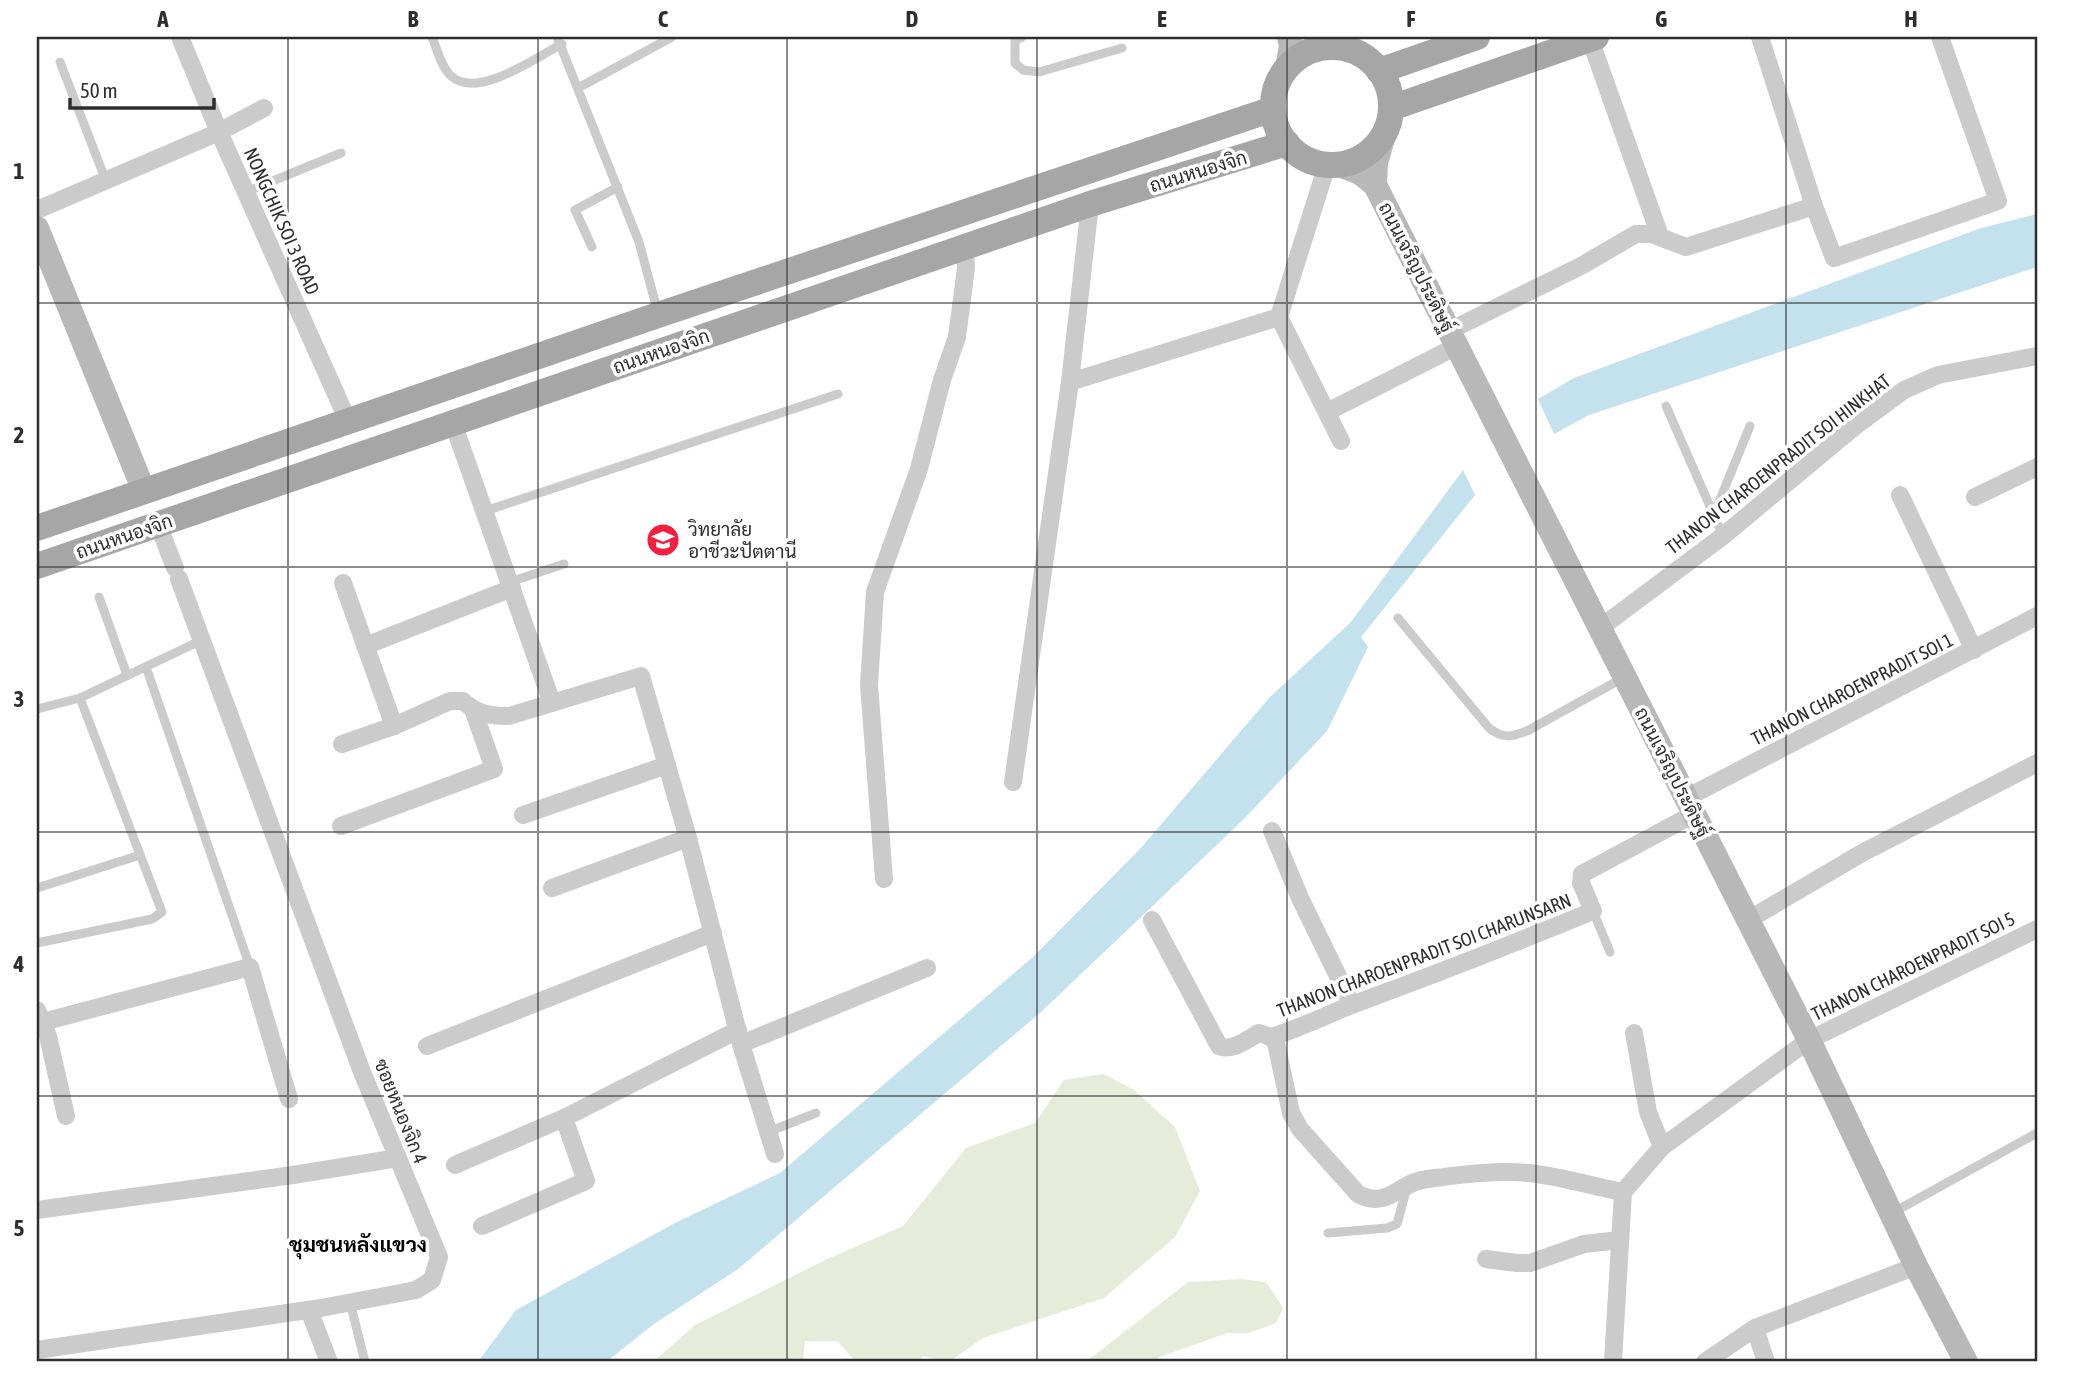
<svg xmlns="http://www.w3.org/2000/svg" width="2074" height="1399" viewBox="0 0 2074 1399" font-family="'Asap Condensed',Sarabun,sans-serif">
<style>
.green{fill:#e5edda}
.water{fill:#c4e1ee}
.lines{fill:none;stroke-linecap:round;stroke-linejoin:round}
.lane{stroke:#cbcbcb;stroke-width:9}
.street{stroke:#cbcbcb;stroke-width:18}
.secondary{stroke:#b8b8b8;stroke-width:24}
.primary{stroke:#a6a6a6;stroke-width:26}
.grid{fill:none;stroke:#2e2e2e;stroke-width:2;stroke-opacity:0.55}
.labels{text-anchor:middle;stroke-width:7;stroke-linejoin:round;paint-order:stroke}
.street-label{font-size:19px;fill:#2e2e2e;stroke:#fff}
.poi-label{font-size:19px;fill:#2e2e2e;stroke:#fff;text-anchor:start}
.neighbourhood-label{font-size:21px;font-weight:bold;fill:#000;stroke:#fff}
.neatline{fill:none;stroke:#2e2e2e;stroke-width:2.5}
.grid-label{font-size:23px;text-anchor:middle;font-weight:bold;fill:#2e2e2e}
</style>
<rect width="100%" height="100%" fill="#fff"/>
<g class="green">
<path d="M1104,1074L1134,1090L1175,1127L1200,1191L1175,1237L1104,1298L983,1338L949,1362L923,1356L915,1362H856L837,1341H805L803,1362H653L695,1325L825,1260L903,1226L966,1148L1035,1123L1064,1080Z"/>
<path d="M1241,1279L1266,1282L1283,1308L1276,1323L1249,1333H1227L1160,1357L1153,1362H1086L1188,1282Z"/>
</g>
<g class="water">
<path d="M2037,214V267L1589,415L1554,434L1538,399L1574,378L1981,228Z"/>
<path d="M1463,470L1475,495L1361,637L1368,647L1327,731L1244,819L1041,1012L738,1269L654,1324L606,1362H478L516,1310L675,1223L780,1173L1033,957L1140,849L1270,697L1351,622Z"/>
</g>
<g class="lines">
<g class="lane">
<path d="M432,37C437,49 441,67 451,76C477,100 537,57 562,44"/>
<path d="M557,37L639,242L658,313"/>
<path d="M1022,37L1015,41V63L1023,70L1039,72L1122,48"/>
<path d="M60,62L106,181"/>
<path d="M578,88L672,37"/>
<path d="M246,192L341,153"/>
<path d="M592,247L575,210L618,187"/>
<path d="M1666,406L1723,536"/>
<path d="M485,511L838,394"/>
<path d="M1714,514L1750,426"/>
<path d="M510,582L564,564"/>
<path d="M99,597L127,675"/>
<path d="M1398,618L1489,728C1503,739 1511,737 1527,731L1623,678"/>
<path d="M146,667L250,967"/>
<path d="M37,709L80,698L202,640"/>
<path d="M37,888L140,855"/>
<path d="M1593,911L1610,952"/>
<path d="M37,943L152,919L162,912L80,698"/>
<path d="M768,1132L816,1113"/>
<path d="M1894,1212L2037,1133"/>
<path d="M1328,1233L1387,1228L1397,1224L1407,1187"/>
<path d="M350,1302L365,1362"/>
</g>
<g class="street">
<path d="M180,37L219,132L348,421"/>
<path d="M1760,37L1814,206L1834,258L1998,201L1940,37"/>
<path d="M1590,39L1660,236"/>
<path d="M37,210L219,132L264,108"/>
<path d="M1279,317L1327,165"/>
<path d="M1449,331L1581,266L1636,234H1652L1686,247L1814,206"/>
<path d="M1070,382L1279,317L1341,441"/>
<path d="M1327,412L1457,346"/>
<path d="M453,423L552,703"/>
<path d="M1900,495L1974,650"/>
<path d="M1975,497L2037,467"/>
<path d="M158,524L175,568"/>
<path d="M343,583L394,726"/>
<path d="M1600,628L1723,536L1854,427L1904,390L1938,375L2037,356"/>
<path d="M365,646L512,588"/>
<path d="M342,744L394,726L450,701H463C477,714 490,716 509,716L641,676L688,838L741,1044L775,1154"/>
<path d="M1013,782L1070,382L1090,204"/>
<path d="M1686,798L2037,616"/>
<path d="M523,815L667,765"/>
<path d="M341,826L494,769L474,712"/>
<path d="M1272,831L1300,898L1352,1005"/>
<path d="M884,879L869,685L875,592L919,469L942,380L957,337L966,268L965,247"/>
<path d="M552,888L688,838"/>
<path d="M1152,920L1219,1046C1232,1052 1248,1039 1259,1033L1271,1037L1276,1043L1291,1113L1300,1129L1358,1194C1388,1210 1399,1182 1427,1179C1459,1175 1495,1170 1528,1173C1559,1176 1592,1186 1623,1192"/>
<path d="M1748,920L1862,853L2037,763"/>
<path d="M37,1010L48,1036L66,1116"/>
<path d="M43,1022L250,967L289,1099"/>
<path d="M1634,1033L1648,1112L1662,1147"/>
<path d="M1271,1037C1301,1028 1328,1014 1357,1003C1436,974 1515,943 1593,911L1581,883L1582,874L1694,814"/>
<path d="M741,1044L927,968"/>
<path d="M427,1046L713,933"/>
<path d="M455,1165L564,1118L738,1030"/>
<path d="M37,1210L293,1175L398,1158"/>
<path d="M482,1226L586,1181L564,1118"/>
<path d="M1486,1259L1517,1263H1530L1584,1244L1620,1240"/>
<path d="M309,1310L329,1362"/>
<path d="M1755,1328L1766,1362"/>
<path d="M37,1350L321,1308L416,1290L432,1280L439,1257L362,1072L179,579"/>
<path d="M1613,1362L1623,1192L1662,1147L1809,1040L2037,929"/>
<path d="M1705,1362L1755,1328L1916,1266"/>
</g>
<g class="secondary">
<path d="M1323,37L1346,49"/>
<path d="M1287,68L1291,46L1289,37"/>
<path d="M1337,164L1360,173L1375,185L1809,1040L1916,1266L1966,1362"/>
<path d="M1375,185L1376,163L1384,135"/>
<path d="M37,228L144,491"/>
</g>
<g class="primary">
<circle cx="1332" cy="106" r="59"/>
<path d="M1379,71L1477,37"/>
<path d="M1391,108L1596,37"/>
<path d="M37,528L658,315L1273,109"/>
<path d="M37,566L1090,204L1287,143"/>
</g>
</g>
<path class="grid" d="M288,37V1362M538,37V1362M787,37V1362M1037,37V1362M1287,37V1362M1536,37V1362M1786,37V1362M37,303H2037M37,567H2037M37,832H2037M37,1096H2037"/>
<defs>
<symbol id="university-disc" viewBox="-11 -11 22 22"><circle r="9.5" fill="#f51f3d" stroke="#fff"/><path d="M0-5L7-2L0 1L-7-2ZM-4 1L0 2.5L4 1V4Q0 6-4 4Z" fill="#fff"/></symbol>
</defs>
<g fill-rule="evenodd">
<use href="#university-disc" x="644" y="521" width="38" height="38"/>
</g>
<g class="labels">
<g class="street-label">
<text transform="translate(1198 171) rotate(-17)" y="7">ถนนหนองจิก</text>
<text transform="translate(282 221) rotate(66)" y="7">NONGCHIK SOI 3 ROAD</text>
<text transform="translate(1417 267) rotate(63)" y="7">ถนนเจริญประดิษฐ์</text>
<text transform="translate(661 351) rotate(-19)" y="7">ถนนหนองจิก</text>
<text transform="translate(1778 464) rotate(-38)" y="7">THANON CHAROENPRADIT SOI HINKHAT</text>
<text transform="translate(124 536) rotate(-19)" y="7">ถนนหนองจิก</text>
<text transform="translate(1852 689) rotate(-27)" y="7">THANON CHAROENPRADIT SOI 1</text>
<text transform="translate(1673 772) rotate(63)" y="7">ถนนเจริญประดิษฐ์</text>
<text transform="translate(1424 955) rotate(-21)" y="7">THANON CHAROENPRADIT SOI CHARUNSARN</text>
<text transform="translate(1913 966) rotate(-26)" y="7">THANON CHAROENPRADIT SOI 5</text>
<text transform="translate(401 1111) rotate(68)" y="7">ซอยหนองจิก 4</text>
</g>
<g class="poi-label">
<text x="688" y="536">วิทยาลัย<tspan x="688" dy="22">อาชีวะปัตตานี</tspan></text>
</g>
<g class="neighbourhood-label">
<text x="358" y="1252">ชุมชนหลังแขวง</text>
</g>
</g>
<rect width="2074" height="1399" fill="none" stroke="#ffffff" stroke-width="77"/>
<path d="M70 98v10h144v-10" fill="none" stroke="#2e2e2e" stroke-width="3.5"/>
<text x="80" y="98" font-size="21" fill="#2e2e2e" stroke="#ffffff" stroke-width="5" paint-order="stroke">50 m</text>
<rect x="38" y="38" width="1998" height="1322" class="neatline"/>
<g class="grid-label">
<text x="163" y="27">A</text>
<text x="413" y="27">B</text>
<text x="663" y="27">C</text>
<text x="912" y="27">D</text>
<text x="1162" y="27">E</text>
<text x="1411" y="27">F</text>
<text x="1661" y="27">G</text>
<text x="1911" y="27">H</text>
<text x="19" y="179">1</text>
<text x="19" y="443">2</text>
<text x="19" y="707">3</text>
<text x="19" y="972">4</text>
<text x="19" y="1236">5</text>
</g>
</svg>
